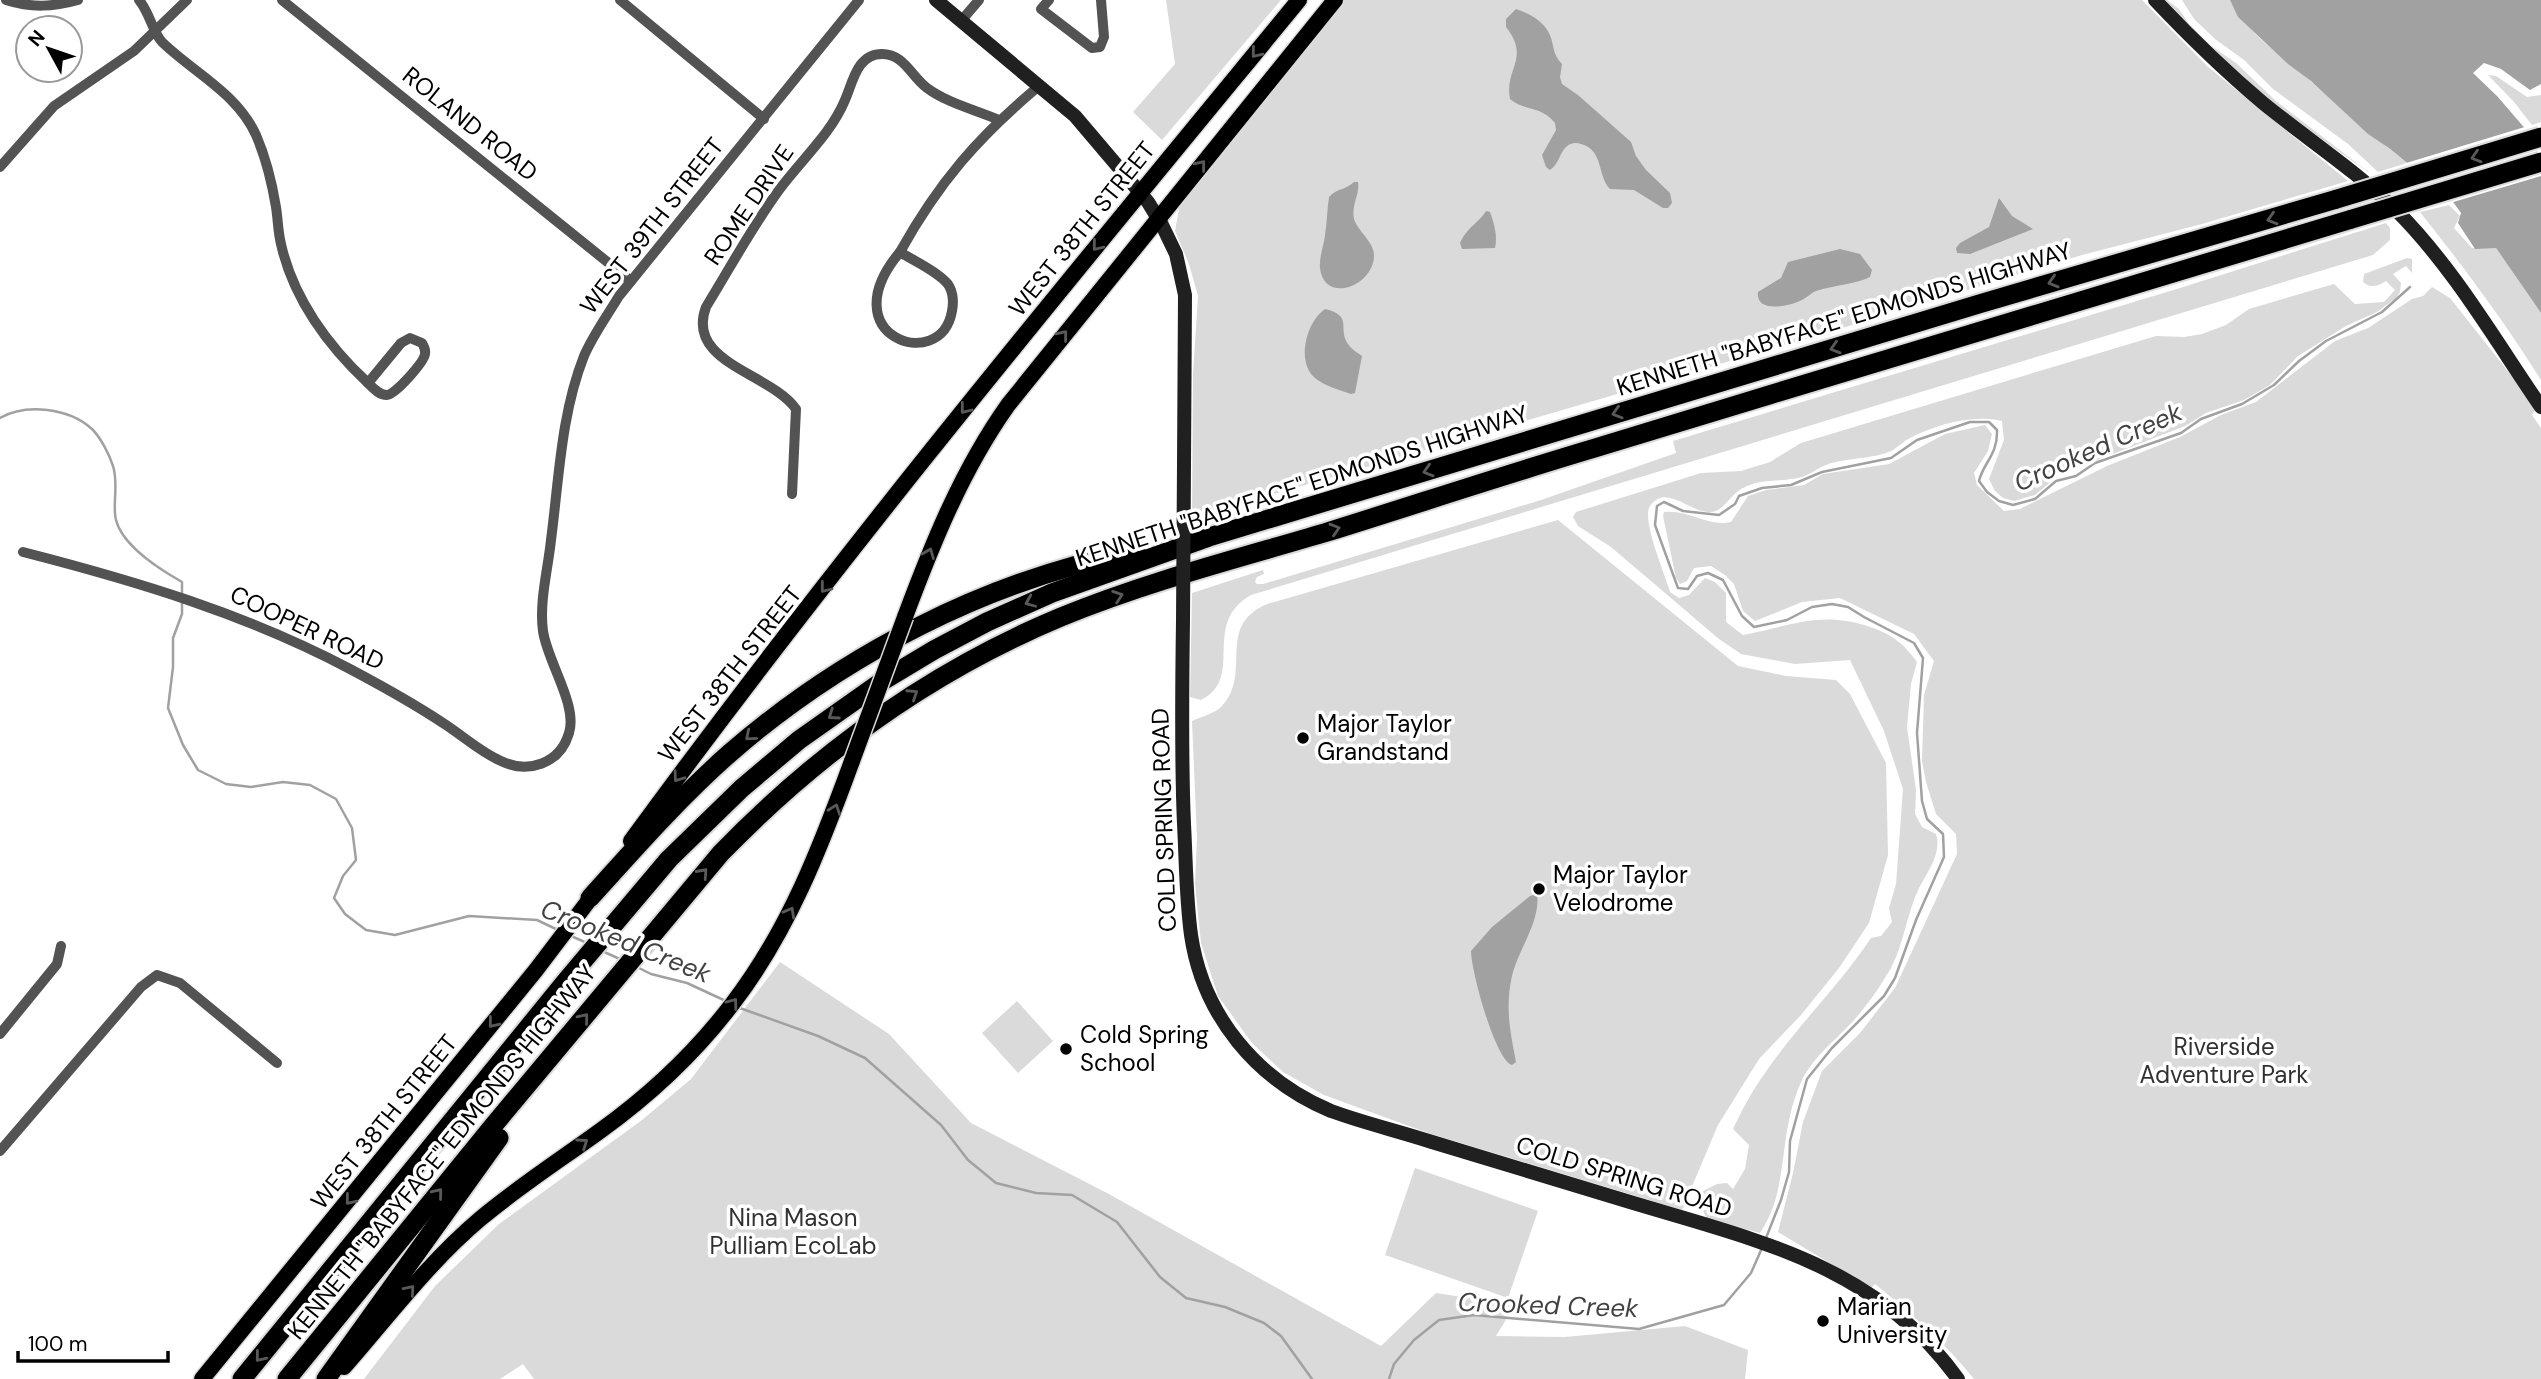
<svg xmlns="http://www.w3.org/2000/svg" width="2541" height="1379" viewBox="0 0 2541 1379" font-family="'DM Sans',sans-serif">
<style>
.green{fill:#dadada}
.water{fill:#a1a1a1}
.pier{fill:#fff}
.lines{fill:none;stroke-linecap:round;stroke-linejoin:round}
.stream{stroke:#a1a1a1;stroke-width:2.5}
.primary-casing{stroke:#dbdbdb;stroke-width:19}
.highway-casing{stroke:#dbdbdb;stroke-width:23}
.street{stroke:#535353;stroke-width:10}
.secondary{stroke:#202020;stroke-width:14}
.primary{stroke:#000;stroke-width:16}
.highway{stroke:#000;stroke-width:19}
.primary-bridge-casing{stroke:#dbdbdb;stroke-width:19;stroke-linecap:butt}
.highway-bridge-casing{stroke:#dbdbdb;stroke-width:23;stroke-linecap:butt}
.secondary-bridge{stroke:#202020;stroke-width:14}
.primary-bridge{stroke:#000;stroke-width:16}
.highway-bridge{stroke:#000;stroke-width:19}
.oneway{stroke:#595959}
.poi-dot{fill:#000;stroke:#fff;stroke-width:2.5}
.labels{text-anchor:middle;stroke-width:7;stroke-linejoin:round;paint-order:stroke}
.street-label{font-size:24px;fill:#000;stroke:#fff}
.poi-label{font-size:24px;fill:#000;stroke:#fff;text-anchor:start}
.park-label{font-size:24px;fill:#313131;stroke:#fff}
.water-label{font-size:26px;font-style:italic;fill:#424242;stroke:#fff}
</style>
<rect width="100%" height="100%" fill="#fff"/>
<g class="green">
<path d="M1166,0H1281L1162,140L1133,112L1175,64Z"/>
<path d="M1343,0H2142L2207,66L2348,181L2202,224L2082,255L1813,337L1192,518L1193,374L1198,296L1189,264L1175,231L1180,204Z"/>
<path d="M2163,0H2167L2179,9L2189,24L2210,45L2236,63L2276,101L2371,174L2283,112L2207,44Z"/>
<path d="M2182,0H2230C2245,32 2286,59 2313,83C2344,110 2375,137 2407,163L2378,172L2348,144L2273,89L2244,60L2215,39L2194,19Z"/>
<path d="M2488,75L2496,76L2527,97L2541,95V122L2532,125L2514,102Z"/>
<path d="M2449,205L2460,216L2454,228L2472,248H2496L2541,313V380C2504,321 2463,266 2420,212Z"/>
<path d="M2386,223L2390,228V240L2373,255L1251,595C1200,624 1246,678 1201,700L1190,697L1192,593L1263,570L1264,574L1257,577L1255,582L1257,584H1263L1541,500L1676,453L1673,441L2180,288Z"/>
<path d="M2407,258L2412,259V273L2406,266L2393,274L2401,283L2400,292L2396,298L2377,312L2346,326L2298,356L2270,385L2244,400L2206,413L2185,426L2059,475L2035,495L2014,501L2003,498L1995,491L1989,479L2004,440L2002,421C1973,414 1937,424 1910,438C1904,441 1899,446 1893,450C1873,460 1847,457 1826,465C1818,468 1811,474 1802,477C1779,483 1762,477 1741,489C1731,495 1724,510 1712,512C1692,515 1666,482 1650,506C1641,519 1665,574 1670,592L1679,598L1689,595L1705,578L1715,582L1726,593V622L1743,635C1791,626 1821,610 1870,627C1892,634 1904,644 1917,662L1911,684L1907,727L1916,790L1915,814L1922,827L1936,834C1942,853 1928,871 1919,888C1907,913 1904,943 1891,968C1883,981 1874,996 1864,1008C1847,1031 1823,1047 1807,1071C1802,1078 1799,1087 1796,1095C1779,1141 1788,1192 1760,1233L1707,1219L1700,1204L1703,1191L1717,1184L1727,1183L1733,1189L1745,1169L1749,1145L1733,1129C1742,1110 1752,1091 1765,1073C1797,1026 1839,986 1871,938L1881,936L1892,922L1889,908L1896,884L1903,789L1884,731L1850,660L1795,664L1741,654L1719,639L1611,547L1578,526L1573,517L1576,512L1701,473L1741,471L1770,462L1801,443L2156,336L2184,337L2202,334L2226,325L2249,309L2334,284L2355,304L2384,302L2395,290L2386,281C2378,286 2371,289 2363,282L2364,274Z"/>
<path d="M2432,287L2450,298L2537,408L2532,415L2541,428V1379H1974C1946,1344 1910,1312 1875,1284L1871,1288L1778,1232L1793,1173L1803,1122L1822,1071L1860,1033L1895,988L1957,854L1956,834L1936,814L1926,782L1922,761L1924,695L1934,661L1914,634L1840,598L1802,602L1755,621L1743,611L1734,584L1725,575L1711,566L1694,568L1687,581L1680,584L1676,578L1663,516L1664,512C1688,509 1708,527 1731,522L1748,496L1766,490L1804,485L1823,474L1889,464L1945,434L1985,425L1992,434L1988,451L1974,473L1977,485L2004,511L2020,509L2107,466L2180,437L2221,415L2256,402L2335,341L2368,328L2412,299L2423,296Z"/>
<path d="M1558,520L1738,666L1786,676L1836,680L1850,694L1886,763L1888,855L1869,923L1839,968L1801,1015L1759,1059L1718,1125L1682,1210L1428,1133L1324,1095L1283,1072L1252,1043L1218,996L1201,943L1195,884L1197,838L1192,721C1201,717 1215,713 1221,707C1254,673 1214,627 1267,604Z"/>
<path d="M780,962L889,1034L971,1123L1107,1193L1381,1346L1436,1293L1515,1305L1496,1336L1565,1337L1685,1326L1748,1350L1745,1379H534L523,1364L500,1379H364L435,1286L499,1224L642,1120L691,1079Z"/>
<path d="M1017,1001L1053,1041L1018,1073L982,1033Z"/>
<path d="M1415,1168L1538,1211L1508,1298L1385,1255Z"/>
</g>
<g class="water">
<path d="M2230,0H2541V84L2530,90L2501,69L2484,63L2473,73L2497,96L2541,147V313L2496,248L2475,249L2458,223L2461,213L2451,199L2389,148L2368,134L2311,81L2288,64L2238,17Z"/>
<path d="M1516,9C1528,13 1543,21 1549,33C1555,45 1551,52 1562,64L1560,77L1562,84L1578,95L1631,142L1636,156L1646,170L1670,193L1672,203L1668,208H1663L1634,190L1610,189C1597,176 1604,150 1581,144C1576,142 1570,143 1566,147C1559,154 1559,164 1550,170L1546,167L1542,155L1556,130L1555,123C1540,105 1526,112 1510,99C1504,68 1531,59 1506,27V19Z"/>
<path d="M1354,182H1358C1360,194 1351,205 1354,219C1358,232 1375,242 1374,257C1372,287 1324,304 1320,268C1319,257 1324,245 1325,235C1327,223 1327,210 1329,197C1335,189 1346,190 1354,182Z"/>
<path d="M1999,198L2012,216L2033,229L1970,254L1957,253L1956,248L1960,243L1989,227Z"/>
<path d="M1486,211L1490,212C1494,223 1498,237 1495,248L1462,249L1460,243C1468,226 1478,224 1486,211Z"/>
<path d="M1840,249L1860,254L1872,270L1870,277C1853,285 1834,285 1816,291C1811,293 1808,297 1802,300C1791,306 1755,314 1758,292L1781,278L1788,262Z"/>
<path d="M1325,309C1354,316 1337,328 1348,344C1351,349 1358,353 1362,356L1355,393L1351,394C1340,390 1324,386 1315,378C1296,362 1306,322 1325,309Z"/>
<path d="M1537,894C1541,921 1518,950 1512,976C1505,1008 1510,1030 1516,1062L1512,1065C1495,1060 1471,970 1471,951L1492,927L1530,896Z"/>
</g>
<path class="pier" d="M2528,126L2541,141V176L2450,203L2403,164Z"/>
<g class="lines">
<g class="stream">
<path d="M0,418C26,403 69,408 92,429C101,438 109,454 113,466C119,484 112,505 116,520C123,547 161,570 182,582V595"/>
<path d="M182,602V614L173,638V667L168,708L183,745L198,770L226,784L251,787L283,782L310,785L336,799L352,828L356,860L343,876L334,898L345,914L366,930L395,935L469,916L537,920L558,930"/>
<path d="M571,936L587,943"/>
<path d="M602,951L622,960"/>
<path d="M637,967L651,974L687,983L728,1002"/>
<path d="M737,1007L818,1036L865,1058L941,1125L968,1160L996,1183L1036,1193L1072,1195L1117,1222L1160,1277L1186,1298L1225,1307L1264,1323L1281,1336L1312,1379"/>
<path d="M1766,1238L1781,1200L1789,1172L1790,1141L1807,1079L1832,1048L1884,996L1895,978L1916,920L1944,857L1943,834L1927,819L1922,801L1917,733L1923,658L1914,643L1864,617L1848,607L1832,604L1812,607L1787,620L1754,627L1742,616L1723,580L1708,573L1697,576L1688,589L1678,588L1655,525L1657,506L1664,502L1683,511L1719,515L1735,504L1739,496L1762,488L1791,485L1822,472L1891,458L1917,440L1970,422H1989L1997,430C1998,455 1983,463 1979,481L1987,492L1999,501L2013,505L2035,499L2056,481L2076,476L2095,463L2181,433L2201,419L2242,404L2274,385L2299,361L2326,341L2382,312L2410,287"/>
<path d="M1389,1379L1394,1364L1414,1340L1439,1320L1474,1315L1639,1329L1724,1305L1751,1273L1762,1248"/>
</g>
<defs>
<g id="primary">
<path d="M905,617C933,542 962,470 1008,405L1335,0"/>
<path d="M631,841C842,552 1072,276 1299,0"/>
<path d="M344,1367C388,1317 428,1263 480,1219C518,1187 560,1160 600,1131C650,1095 696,1052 733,1003C789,930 821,846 852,761"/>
<path d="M202,1379L536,970L596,891"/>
</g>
<g id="highway">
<path d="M590,898C635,848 680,797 730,753C844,654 988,580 1136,551"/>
<path d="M242,1379L566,981L669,859L742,788L799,740L884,680L934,650L987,622L1052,593L1209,537L1979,304L2337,199"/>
<path d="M287,1379L493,1126L721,853C819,752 931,671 1061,617C1146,582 1236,559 1324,533C1414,505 1504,475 1595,448C1847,371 2099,295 2352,219"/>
<path d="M326,1379L499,1138"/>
</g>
</defs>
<use href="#primary" class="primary-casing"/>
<use href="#highway" class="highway-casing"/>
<g class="street">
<path d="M6,0C31,8 53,7 78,0"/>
<path d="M139,0C150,13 152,31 162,42C194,73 237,93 256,135C266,158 272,183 276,207C278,220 278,232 281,244C293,298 328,346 368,383"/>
<path d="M282,0L631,281"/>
<path d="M620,0L764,119"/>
<path d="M1049,0L1041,9L1092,48L1100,47L1104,37L1101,0"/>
<path d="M961,21L979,0"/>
<path d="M0,167L54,106L134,51L187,0"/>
<path d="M900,252C914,261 933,269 945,281C953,288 954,301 952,311C941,375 829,336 900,252Z"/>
<path d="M900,252C939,182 978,137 1039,86"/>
<path d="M410,338L422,343C424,347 426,349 425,354C424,362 395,395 387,395C379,395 373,388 368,383L401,343Z"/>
<path d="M792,494L796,409C771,373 685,363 706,307C730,268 752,227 779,190C801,160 831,134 845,100C853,82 857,54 882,54C904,54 911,76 927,88C947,103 976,110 999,120"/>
<path d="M23,552C136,581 246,614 350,669C382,686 413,703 443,723C462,735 480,752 501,761C528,774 560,764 569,733C578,705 547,661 543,631C539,602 548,569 551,540C559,479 561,414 584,356C593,335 607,316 619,296L859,0"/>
<path d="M0,1034L57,964L61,946"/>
<path d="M0,1151L141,987L157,975L180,983L277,1063"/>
</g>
<g class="secondary">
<path d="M936,0L1075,116L1148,202L1162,225L1176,254L1185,295L1184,464"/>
<path d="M2155,0C2189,36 2225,71 2263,103C2307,139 2355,170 2396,210C2453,267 2495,340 2541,407"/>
<path d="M1183,621C1182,688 1181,756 1184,824C1186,861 1186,898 1191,935C1203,1016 1257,1080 1331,1111C1364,1123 1398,1131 1432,1142C1498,1162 1564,1182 1630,1202C1756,1240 1876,1265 1958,1379"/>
</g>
<use href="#primary" class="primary"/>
<use href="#highway" class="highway"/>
<defs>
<path id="primary-bridge" d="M852,761L905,617"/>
<g id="highway-bridge">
<path d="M2337,199L2541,137"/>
<path d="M2352,219L2541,162"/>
</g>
</defs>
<use href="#primary-bridge" class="primary-bridge-casing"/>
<use href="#highway-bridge" class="highway-bridge-casing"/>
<path class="secondary-bridge" d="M1183,621L1184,464"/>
<use href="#primary-bridge" class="primary-bridge"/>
<use href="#highway-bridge" class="highway-bridge"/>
</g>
<defs><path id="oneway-chevron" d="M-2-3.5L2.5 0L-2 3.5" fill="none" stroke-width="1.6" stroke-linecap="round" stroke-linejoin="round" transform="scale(1.75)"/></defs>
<g class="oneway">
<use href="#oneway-chevron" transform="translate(1256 53) rotate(129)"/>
<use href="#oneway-chevron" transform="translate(2476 157) rotate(163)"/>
<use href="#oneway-chevron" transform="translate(1201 165) rotate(-51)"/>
<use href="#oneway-chevron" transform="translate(2272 219) rotate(163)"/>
<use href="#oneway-chevron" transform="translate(1097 246) rotate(129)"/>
<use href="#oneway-chevron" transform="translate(2053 282) rotate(163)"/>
<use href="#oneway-chevron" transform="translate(1063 335) rotate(-51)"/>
<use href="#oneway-chevron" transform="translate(1835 348) rotate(163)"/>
<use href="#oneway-chevron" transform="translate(965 409) rotate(128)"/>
<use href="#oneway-chevron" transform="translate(1617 413) rotate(163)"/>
<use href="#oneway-chevron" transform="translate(1428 471) rotate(163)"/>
<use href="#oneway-chevron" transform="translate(1335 529) rotate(-17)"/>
<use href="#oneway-chevron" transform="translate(929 553) rotate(-68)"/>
<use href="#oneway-chevron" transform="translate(825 588) rotate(128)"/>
<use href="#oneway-chevron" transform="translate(1118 596) rotate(-19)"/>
<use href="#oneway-chevron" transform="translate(1030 602) rotate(157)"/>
<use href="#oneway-chevron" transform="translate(913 694) rotate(-33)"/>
<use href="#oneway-chevron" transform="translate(833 715) rotate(145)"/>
<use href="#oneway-chevron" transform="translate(750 736) rotate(140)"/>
<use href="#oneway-chevron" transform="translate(678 777) rotate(126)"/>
<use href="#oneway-chevron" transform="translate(835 809) rotate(-70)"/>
<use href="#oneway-chevron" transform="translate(703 873) rotate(-48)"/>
<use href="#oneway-chevron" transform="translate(790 912) rotate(-61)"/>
<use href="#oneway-chevron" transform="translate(733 1003) rotate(-53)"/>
<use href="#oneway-chevron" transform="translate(584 1018) rotate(-51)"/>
<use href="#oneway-chevron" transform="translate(493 1023) rotate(129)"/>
<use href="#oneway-chevron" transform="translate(583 1143) rotate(-35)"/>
<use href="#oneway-chevron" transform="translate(438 1193) rotate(-51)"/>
<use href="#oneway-chevron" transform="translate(350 1200) rotate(129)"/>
<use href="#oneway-chevron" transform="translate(410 1290) rotate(-49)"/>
<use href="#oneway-chevron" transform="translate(260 1357) rotate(129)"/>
</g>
<g class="poi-dot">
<circle cx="1303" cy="738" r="7"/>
<circle cx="1539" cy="889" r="7"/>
<circle cx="1066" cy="1049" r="7"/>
<circle cx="1823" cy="1321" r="7"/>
</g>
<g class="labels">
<g class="street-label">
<text transform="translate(470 124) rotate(39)" y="8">ROLAND ROAD</text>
<text transform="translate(749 205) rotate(-56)" y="8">ROME DRIVE</text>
<text transform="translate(652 226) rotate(-52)" y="8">WEST 39TH STREET</text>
<text transform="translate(1082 229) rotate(-51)" y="8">WEST 38TH STREET</text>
<text transform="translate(1844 319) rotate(-17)" y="8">KENNETH "BABYFACE" EDMONDS HIGHWAY</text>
<text transform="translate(1302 486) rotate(-18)" y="8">KENNETH "BABYFACE" EDMONDS HIGHWAY</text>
<text transform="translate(307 628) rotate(25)" y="8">COOPER ROAD</text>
<text transform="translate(730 674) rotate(-52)" y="8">WEST 38TH STREET</text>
<text transform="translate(1164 820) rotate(-92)" y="8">COLD SPRING ROAD</text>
<text transform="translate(384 1122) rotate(-51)" y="8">WEST 38TH STREET</text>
<text transform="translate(442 1152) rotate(-51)" y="8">KENNETH "BABYFACE" EDMONDS HIGHWAY</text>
<text transform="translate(1624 1177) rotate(17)" y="8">COLD SPRING ROAD</text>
</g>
<g class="poi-label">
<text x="1317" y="732">Major Taylor<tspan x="1317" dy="28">Grandstand</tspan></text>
<text x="1553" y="883">Major Taylor<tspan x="1553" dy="28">Velodrome</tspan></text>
<text x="1080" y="1043">Cold Spring<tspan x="1080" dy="28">School</tspan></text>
<text x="1837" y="1315">Marian<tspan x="1837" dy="28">University</tspan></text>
</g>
<g class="park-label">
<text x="2224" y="1055">Riverside<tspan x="2224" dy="28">Adventure Park</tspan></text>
<text x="793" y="1226">Nina Mason<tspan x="793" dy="28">Pulliam EcoLab</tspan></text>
</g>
<g class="water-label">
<text transform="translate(2098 447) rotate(-24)" y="9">Crooked Creek</text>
<text transform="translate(626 941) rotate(22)" y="9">Crooked Creek</text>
<text transform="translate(1548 1305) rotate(2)" y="9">Crooked Creek</text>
</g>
</g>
<g transform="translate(49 49) rotate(310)"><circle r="33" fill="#ffffff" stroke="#999999" stroke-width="2"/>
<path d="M0-5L12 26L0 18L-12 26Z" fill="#000000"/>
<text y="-10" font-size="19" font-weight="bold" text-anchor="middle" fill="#000000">N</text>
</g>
<path d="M18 1351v10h150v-10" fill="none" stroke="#000000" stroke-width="3.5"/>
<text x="28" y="1351" font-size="21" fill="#000000" stroke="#ffffff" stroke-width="5" paint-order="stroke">100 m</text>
</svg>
